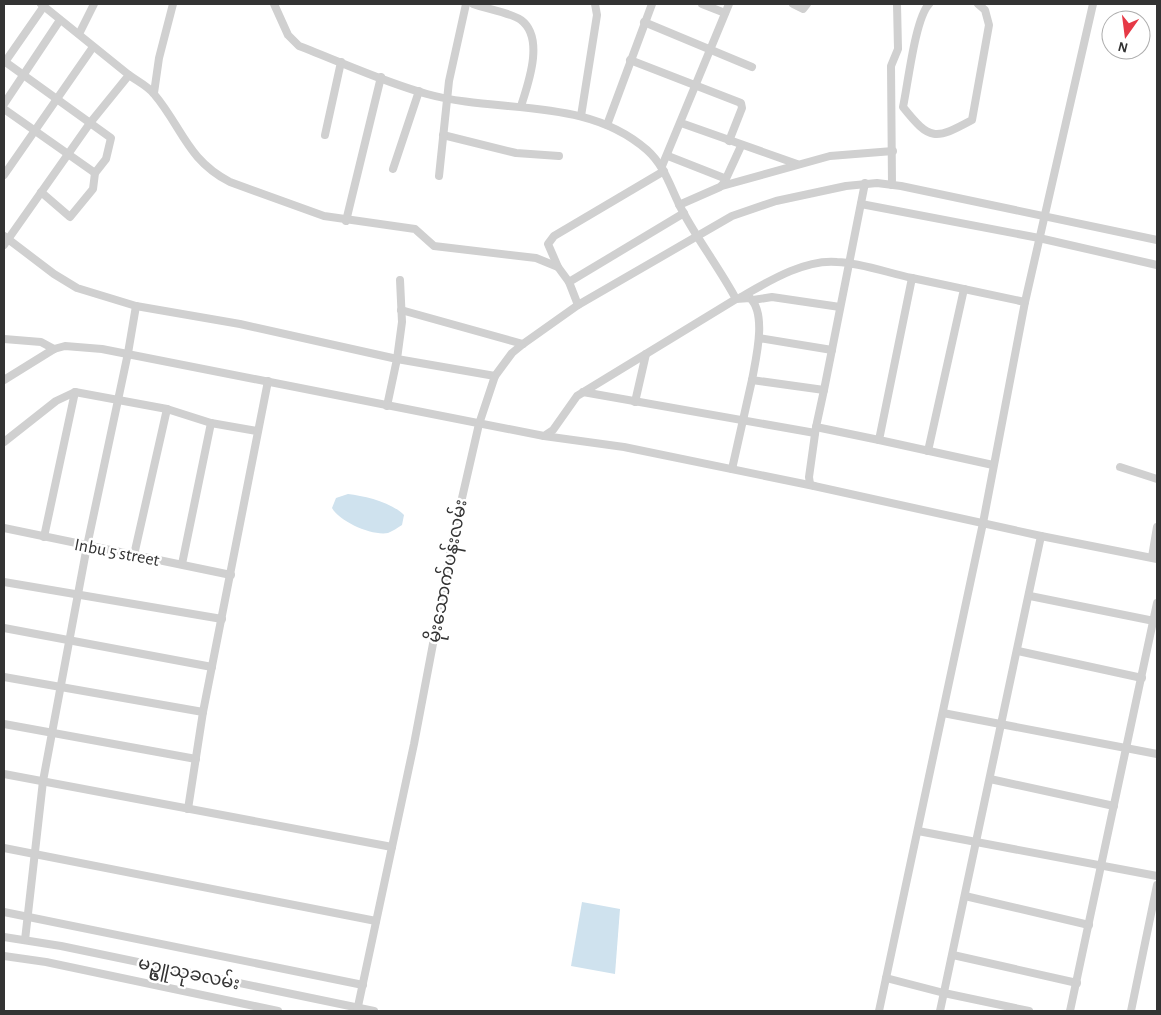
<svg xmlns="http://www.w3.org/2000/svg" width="1161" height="1015" viewBox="0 0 1161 1015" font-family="'Alegreya Sans','Noto Sans Myanmar',sans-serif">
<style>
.water{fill:#cfe2ee}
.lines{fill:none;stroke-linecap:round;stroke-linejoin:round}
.minor{stroke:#d0d0d0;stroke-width:8}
.labels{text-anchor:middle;stroke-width:5;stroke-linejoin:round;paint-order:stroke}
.street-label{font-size:18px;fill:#333;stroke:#fff}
</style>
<rect width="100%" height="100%" fill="#fff"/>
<g class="water">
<path d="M348,494C365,496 391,502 404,515L402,525C397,528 393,531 388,533C372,536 340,522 332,508L336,498Z"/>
<path d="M582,902L620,909L615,974L571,966Z"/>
</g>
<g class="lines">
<g class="minor">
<path d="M473,4C487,9 509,12 521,20C545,38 528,84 521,106"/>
<path d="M702,4L725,13"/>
<path d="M793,4L803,9L807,4"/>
<path d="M929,4C915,19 908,84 903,107C930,141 935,140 972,120L989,25L985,10L978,4"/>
<path d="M644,22L752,67"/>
<path d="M79,34L94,4"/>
<path d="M630,60L741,103L742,108L729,141"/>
<path d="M4,61L111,138L106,159L95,173L93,189L70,217L41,192"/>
<path d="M5,62L44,6"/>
<path d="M129,75C137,81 148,86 154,94C182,127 187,160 230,182L324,216L415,229L434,246L536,258L558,267L569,282L578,305"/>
<path d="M154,93L159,58L173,4"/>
<path d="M4,104L60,20"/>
<path d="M4,109L95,173"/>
<path d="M581,116L597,15L595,4"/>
<path d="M681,123L797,164"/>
<path d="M607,125L652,4"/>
<path d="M325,135L341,62"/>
<path d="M443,135L516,153L559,156"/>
<path d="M668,156L724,178V183L720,187L679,205"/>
<path d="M662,166L729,4"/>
<path d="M393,169L419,91"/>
<path d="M4,175L93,47"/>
<path d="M439,176L449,81L466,4"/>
<path d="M724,183L741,146"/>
<path d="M892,185L891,66L898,49L897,4"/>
<path d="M722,186L830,156L893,151"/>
<path d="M861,204L1039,238L1157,265"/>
<path d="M346,221L381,77"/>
<path d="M4,236L54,274L77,288L136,306L240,324L397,359L387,406"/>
<path d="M4,245L90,123L129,75L41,4"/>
<path d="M558,267L548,244L554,236L664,171"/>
<path d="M400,280L402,322L397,359L495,376"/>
<path d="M569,282L684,213"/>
<path d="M741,297C769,281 805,259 837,262C862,263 888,273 912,278"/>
<path d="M736,299L750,298C767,314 756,358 752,380L824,390L816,427L879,440"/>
<path d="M753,300L772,297L840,307"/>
<path d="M401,310L523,344"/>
<path d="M759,338L832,350"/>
<path d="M4,339L41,342L54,349"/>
<path d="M4,380L54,349L65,346L102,349L544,436L553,430L577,396L736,299C720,269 699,242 683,212C671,190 666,167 647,150C586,96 499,114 427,94C383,82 341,62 299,46L288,35L274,4"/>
<path d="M824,390L865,183"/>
<path d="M583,392L815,433"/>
<path d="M635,402L646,354"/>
<path d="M816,427L809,477L810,484L814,486L1041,536L1157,559"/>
<path d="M544,436L624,447L814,486"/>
<path d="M4,442L56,401L75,392L167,409L211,423L257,431"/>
<path d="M928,451L964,289"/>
<path d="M993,465L879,440L912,278L1025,302"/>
<path d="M1120,467L1157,479"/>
<path d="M732,469L752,380"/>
<path d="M4,528L231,575"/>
<path d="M44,537L75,392"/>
<path d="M134,555L167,409"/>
<path d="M1152,557L1157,527"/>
<path d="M182,564L211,423"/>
<path d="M4,582L222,619"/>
<path d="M1030,596L1154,621"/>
<path d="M4,628L212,667"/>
<path d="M1018,651L1142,678"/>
<path d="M4,677L203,712"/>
<path d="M943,713L1157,754"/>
<path d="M4,724L196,759"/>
<path d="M4,774L392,847"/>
<path d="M990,779L1114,806"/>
<path d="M188,809L203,712L268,381"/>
<path d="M918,831L1157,876"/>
<path d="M4,848L376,921"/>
<path d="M965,896L1089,925"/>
<path d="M4,912L363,985"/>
<path d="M4,937L61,946L374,1011"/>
<path d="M25,940L43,781L87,546L128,353L136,306"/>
<path d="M953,955L1077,983"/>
<path d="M4,956L46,962L278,1011"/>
<path d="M886,978L944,993L1029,1011"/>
<path d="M357,1011L414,744L454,533L479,424L495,376L512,353L523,344L578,305L732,216L776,201L846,186L877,183L901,186L1157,240"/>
<path d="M879,1011L983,523L1025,302L1093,4"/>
<path d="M940,1011L1041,536"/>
<path d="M1070,1011L1157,603"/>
<path d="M1131,1011L1157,885"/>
</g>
</g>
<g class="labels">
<g class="street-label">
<text transform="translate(117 552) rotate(11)" y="6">Inbu 5 street</text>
<text transform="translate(447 571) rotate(-79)" y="6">မိုးသောက်ပန်းလမ်း</text>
<text transform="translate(189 973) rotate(12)" y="6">မဥ္ဇူသုခလမ်း</text>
</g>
</g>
<rect width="1161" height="1015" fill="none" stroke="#333333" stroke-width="10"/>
<g transform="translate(1126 35) rotate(194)"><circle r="24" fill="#ffffff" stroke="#adadad"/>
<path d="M0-4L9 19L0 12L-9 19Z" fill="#e63946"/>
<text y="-8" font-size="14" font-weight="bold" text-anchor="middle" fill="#333333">N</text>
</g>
</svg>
